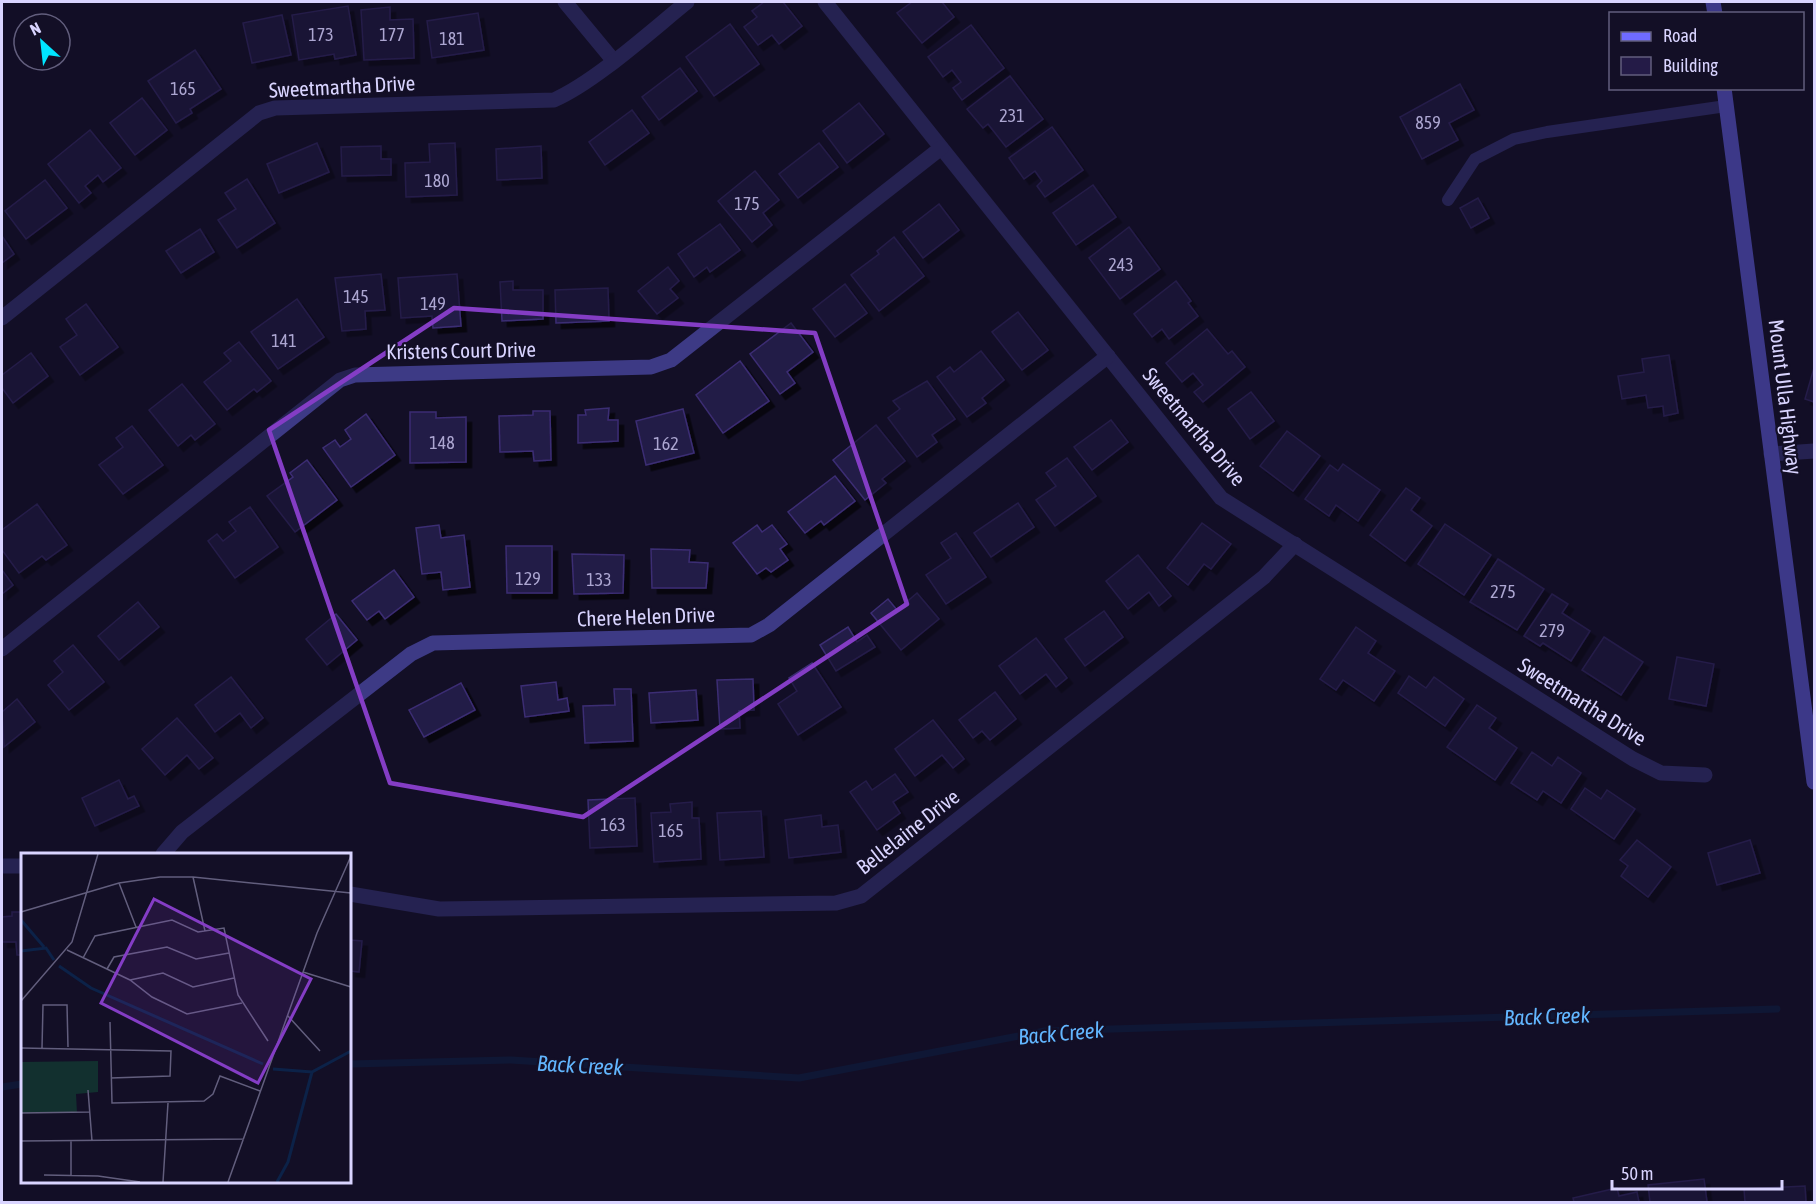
<svg xmlns="http://www.w3.org/2000/svg" width="1816" height="1204" viewBox="0 0 1816 1204" font-family="'Asap Condensed',sans-serif">
<style>
.lines{fill:none;stroke-linecap:round;stroke-linejoin:round}
.stream{stroke:#0c2248;stroke-width:7}
.building{fill:#241b47;stroke:#3b2d73;stroke-width:1.5;filter:url(#shadow)}
.lane{stroke:#3d3a85;stroke-width:12}
.street{stroke:#3d3a85;stroke-width:15}
.secondary{stroke:#6f6bff;stroke-width:15}
.marked{fill:none;stroke:#843dc5;stroke-width:4.5;stroke-linejoin:round}
.labels{text-anchor:middle;stroke-width:4.5;stroke-linejoin:round;paint-order:stroke}
.number-label{font-size:18px;fill:#aca6d1}
.street-label{font-size:21px;fill:#d9d4ff;stroke:#130f26}
.water-label{font-size:22px;font-style:italic;fill:#62b6ff;stroke:#130f26}
.inset-river{fill:none;stroke:#0c2248;stroke-width:3}
.inset-road{fill:none;stroke:#625e7d;stroke-width:1.5}
.view{fill:#843dc5;fill-opacity:0.15;stroke:#843dc5;stroke-width:3}
.inset-edge{fill:none;stroke:#d9d4ff;stroke-width:3}
</style>
<defs>
<filter id="shadow"><feDropShadow dx="5.5" dy="5.5" stdDeviation="0" flood-color="#0009"/></filter>
</defs>
<rect width="100%" height="100%" fill="#130f26"/>
<g class="lines">
<g class="stream">
<path d="M350,1064L511,1060L799,1078L1045,1031L1777,1009"/>
<path d="M2,1087L22,1084"/>
</g>
</g>
<g class="building">
<path d="M764,2H783L802,26L779,44L772,35L758,45L744,27L757,17L752,11Z"/>
<path d="M912,2H942L954,17L922,43L897,13Z"/>
<path d="M348,6L356,55L335,59L334,54L299,60L292,15Z"/>
<path d="M390,7V20L413,19L414,58L364,60L361,10Z"/>
<path d="M478,13L484,50L432,58L427,21Z"/>
<path d="M282,15L291,55L252,63L243,23Z"/>
<path d="M730,24L759,64L714,96L686,57Z"/>
<path d="M971,25L1004,68L962,100L953,88L961,82L952,70L943,77L928,57Z"/>
<path d="M195,50L221,89L190,109L192,113L176,123L148,81Z"/>
<path d="M680,68L697,91L659,120L642,97Z"/>
<path d="M1010,76L1043,119L1006,147L988,124L983,128L967,109Z"/>
<path d="M1460,84L1474,110L1449,123L1458,140L1422,159L1400,117Z"/>
<path d="M142,98L167,130L135,155L110,123Z"/>
<path d="M859,103L884,134L847,163L823,131Z"/>
<path d="M632,110L649,133L605,165L589,142Z"/>
<path d="M1052,127L1083,170L1045,197L1037,186L1042,181L1035,171L1024,179L1009,158Z"/>
<path d="M90,130L121,168L103,182L98,175L85,186L91,193L79,203L48,164Z"/>
<path d="M317,143L329,172L279,193L267,164Z"/>
<path d="M455,143L457,195L406,197L405,163L430,162L429,144Z"/>
<path d="M819,143L838,167L798,198L779,174Z"/>
<path d="M381,146V159H391V175L342,176L341,147Z"/>
<path d="M541,146L542,178L497,180L496,149Z"/>
<path d="M755,171L779,200L763,213L772,225L752,242L718,201Z"/>
<path d="M247,179L275,223L237,248L218,220L236,209L225,193Z"/>
<path d="M45,180L67,208L26,239L5,211Z"/>
<path d="M1093,185L1116,217L1076,245L1053,213Z"/>
<path d="M1478,198L1489,218L1471,228L1460,208Z"/>
<path d="M939,204L959,230L923,258L903,232Z"/>
<path d="M720,224L740,250L710,272L707,267L694,277L678,254Z"/>
<path d="M1129,227L1160,269L1120,299L1089,258Z"/>
<path d="M200,229L214,252L181,273L166,251Z"/>
<path d="M2,236L14,254L2,263Z"/>
<path d="M894,237L924,276L879,311L851,275L879,254L877,251Z"/>
<path d="M668,267L679,281L670,289L678,298L657,314L638,291Z"/>
<path d="M381,274L385,310L365,311L366,329L342,331L335,278Z"/>
<path d="M457,274L461,326L433,328L432,316L401,318L398,278Z"/>
<path d="M513,281V290H543V319L502,321L500,282Z"/>
<path d="M1176,281L1191,301L1188,303L1198,316L1169,339L1162,329L1152,337L1134,314Z"/>
<path d="M845,284L867,313L835,337L813,309Z"/>
<path d="M608,288L609,321L556,323L555,290Z"/>
<path d="M297,299L324,337L278,369L251,332Z"/>
<path d="M86,304L118,347L80,375L60,347L77,335L66,319Z"/>
<path d="M1018,312L1048,350L1022,370L992,332Z"/>
<path d="M791,323L813,352L787,372L795,383L780,394L750,354Z"/>
<path d="M1207,329L1228,354L1232,351L1245,367L1203,402L1194,392L1203,385L1193,373L1182,382L1166,363Z"/>
<path d="M239,342L271,381L257,392L254,389L227,410L204,382L231,361L224,353Z"/>
<path d="M981,351L1004,380L982,398L986,403L967,417L937,377L950,367L954,372Z"/>
<path d="M31,353L48,376L13,403L2,388V375Z"/>
<path d="M1669,355L1678,413L1664,416L1663,406L1648,408L1646,395L1622,399L1618,376L1644,372L1642,359Z"/>
<path d="M740,361L769,401L723,433L696,395Z"/>
<path d="M1814,368V402L1805,399Z"/>
<path d="M927,381L955,419L932,435L937,442L917,457L888,418L900,409L893,401Z"/>
<path d="M182,384L215,424L195,440L191,435L178,446L149,410Z"/>
<path d="M1251,392L1274,421L1250,439L1228,409Z"/>
<path d="M609,408L608,420H618V441L578,443V415H586L585,410Z"/>
<path d="M683,409L694,453L646,465L636,421Z"/>
<path d="M533,411H550L551,460L534,461L533,451L500,452L499,416L533,415Z"/>
<path d="M410,412H436V418L466,417V462L410,463Z"/>
<path d="M366,414L395,455L351,487L323,448L335,440L340,447L351,439L345,430Z"/>
<path d="M1111,420L1128,442L1092,470L1074,447Z"/>
<path d="M876,425L905,461L882,479L886,483L865,500L833,460Z"/>
<path d="M132,426L163,465L123,494L99,465L123,447L116,438Z"/>
<path d="M1287,431L1320,456L1293,491L1260,466Z"/>
<path d="M1067,458L1096,496L1055,526L1036,500L1056,486L1046,473Z"/>
<path d="M307,460L337,500L295,532L267,496L293,477L290,473Z"/>
<path d="M1343,464L1380,490L1358,521L1336,505L1329,516L1305,499L1330,465L1338,471Z"/>
<path d="M835,476L855,501L824,525L821,521L805,533L788,512Z"/>
<path d="M1406,488L1420,498L1411,510L1432,526L1405,561L1370,535Z"/>
<path d="M1018,503L1034,527L991,557L974,533Z"/>
<path d="M37,504L67,545L46,560L42,556L19,573L2,550V530Z"/>
<path d="M250,507L278,547L235,578L208,541L217,534L223,541L236,531L229,522Z"/>
<path d="M1202,523L1231,544L1211,569L1204,564L1188,585L1167,568Z"/>
<path d="M1445,524L1491,555L1464,595L1418,564Z"/>
<path d="M439,525L441,538L464,535L470,587L443,590L441,572L422,574L416,528Z"/>
<path d="M757,525L762,532L772,525L787,544L780,549L788,560L771,572L766,568L757,574L733,543Z"/>
<path d="M956,533L986,577L946,604L926,575L951,558L941,543Z"/>
<path d="M506,546H552V593H507Z"/>
<path d="M651,549L690,550L689,562L708,563L706,588H652Z"/>
<path d="M572,554L624,555L623,593L574,594Z"/>
<path d="M1138,555L1171,596L1159,606L1149,592L1128,609L1106,581Z"/>
<path d="M1498,559L1544,589L1517,630L1470,602Z"/>
<path d="M2,570L13,585L2,594Z"/>
<path d="M394,570L414,597L385,619L379,611L367,620L352,601Z"/>
<path d="M917,593L939,619L901,650L871,613L888,599L897,610Z"/>
<path d="M1552,594L1568,604L1562,613L1590,631L1571,661L1543,643L1540,646L1524,636Z"/>
<path d="M138,602L159,627L119,660L98,636Z"/>
<path d="M1104,611L1123,637L1085,666L1065,639Z"/>
<path d="M336,614L357,640L327,665L306,639Z"/>
<path d="M848,627L857,642L867,635L875,647L836,671L820,645Z"/>
<path d="M1356,627L1376,641L1368,653L1395,671L1374,701L1343,680L1336,690L1320,679Z"/>
<path d="M1604,637L1643,662L1621,695L1582,670Z"/>
<path d="M1036,638L1067,678L1056,687L1046,674L1020,694L999,666Z"/>
<path d="M73,645L104,682L69,710L48,685L63,672L54,661Z"/>
<path d="M1677,657L1714,664L1706,706L1669,699Z"/>
<path d="M812,663L841,707L798,735L778,704L797,691L789,678Z"/>
<path d="M1409,676L1426,688L1434,677L1464,699L1445,726L1398,693Z"/>
<path d="M231,677L263,718L251,728L240,713L215,732L195,705Z"/>
<path d="M753,679L754,710L739,711L740,728L720,729L717,680Z"/>
<path d="M556,682L558,700L567,698L569,711L525,717L521,686Z"/>
<path d="M461,683L475,710L424,737L409,710Z"/>
<path d="M614,689H631L633,741L585,743L583,706L615,705Z"/>
<path d="M696,690L698,720L651,723L649,693Z"/>
<path d="M995,692L1016,719L990,740L982,731L973,738L959,720Z"/>
<path d="M17,699L35,722L4,747L2,712Z"/>
<path d="M1477,705L1496,718L1489,728L1517,748L1495,780L1447,747Z"/>
<path d="M177,718L213,758L199,769L187,755L165,775L142,749Z"/>
<path d="M933,720L964,759L953,768L942,755L915,776L895,749Z"/>
<path d="M1532,752L1552,766L1558,757L1581,773L1561,803L1543,791L1537,800L1511,783Z"/>
<path d="M895,774L908,792L893,802L900,813L877,830L850,792L866,781L872,790Z"/>
<path d="M119,780L128,799L134,796L139,806L95,826L82,798Z"/>
<path d="M1585,788L1601,799L1607,790L1635,809L1614,839L1571,809Z"/>
<path d="M635,798L637,846L590,848L588,800Z"/>
<path d="M692,802V818H699L701,859L654,862L651,813L671,812L670,804Z"/>
<path d="M761,811L764,857L720,860L717,813Z"/>
<path d="M821,815L822,827L838,825L841,852L789,858L785,820Z"/>
<path d="M1637,840L1671,867L1648,897L1621,876L1628,866L1620,860Z"/>
<path d="M1750,840L1760,873L1717,885L1708,853Z"/>
<path d="M12,912H22V955H17L16,942H2V917L12,916Z"/>
<path d="M350,940L362,941L359,972L350,971Z"/>
<path d="M1704,1179L1707,1202H1650L1648,1185Z"/>
<path d="M1805,1186L1806,1202H1745L1744,1189Z"/>
<path d="M1617,1188L1619,1196L1637,1192L1639,1202H1574L1573,1198Z"/>
</g>
<g class="lines">
<path class="lane" d="M1448,200L1475,159L1514,139L1547,132L1726,106"/>
<g class="street">
<path d="M565,2L613,60"/>
<path d="M825,2L1221,498L1633,759L1661,773L1705,775"/>
<path d="M2,318L259,113L275,108L554,100C595,82 651,31 687,2"/>
<path d="M1771,454L1814,451"/>
<path d="M2,649L340,380L355,375L651,367L671,360L941,148"/>
<path d="M163,854L182,832L411,654L433,643L751,635L769,625L1108,356"/>
<path d="M2,866H22"/>
<path d="M350,894L439,909L836,903L861,896L1264,577L1295,544"/>
</g>
<g class="secondary">
<path d="M1713,2L1715,14"/>
<path d="M1724,88L1814,782"/>
</g>
</g>
<path d="M0 0H1816V1204H0ZM454,308L815,333L907,604L583,817L390,783L269,430Z" fill="#130f26" fill-opacity=".55" fill-rule="evenodd"/>
<path class="marked" d="M454,308L815,333L907,604L583,817L390,783L269,430Z"/>
<g class="labels">
<g class="number-label">
<text x="321" y="41">173</text>
<text x="392" y="41">177</text>
<text x="452" y="45">181</text>
<text x="183" y="95">165</text>
<text x="1012" y="122">231</text>
<text x="1428" y="129">859</text>
<text x="437" y="187">180</text>
<text x="747" y="210">175</text>
<text x="1121" y="271">243</text>
<text x="356" y="303">145</text>
<text x="433" y="310">149</text>
<text x="284" y="347">141</text>
<text x="442" y="449">148</text>
<text x="666" y="450">162</text>
<text x="528" y="585">129</text>
<text x="599" y="586">133</text>
<text x="1503" y="598">275</text>
<text x="1552" y="637">279</text>
<text x="613" y="831">163</text>
<text x="671" y="837">165</text>
</g>
<g class="street-label">
<text transform="translate(342 87) rotate(-3)" y="7">Sweetmartha Drive</text>
<text transform="translate(461 351) rotate(-1)" y="7">Kristens Court Drive</text>
<text transform="translate(1785 397) rotate(83)" y="7">Mount Ulla Highway</text>
<text transform="translate(1194 427) rotate(50)" y="7">Sweetmartha Drive</text>
<text transform="translate(646 617) rotate(-2)" y="7">Chere Helen Drive</text>
<text transform="translate(1582 702) rotate(32)" y="7">Sweetmartha Drive</text>
<text transform="translate(908 832) rotate(-38)" y="7">Bellelaine Drive</text>
</g>
<g class="water-label">
<text transform="translate(1547 1016) rotate(-2)" y="8">Back Creek</text>
<text transform="translate(1061 1033) rotate(-5)" y="8">Back Creek</text>
<text transform="translate(580 1065) rotate(3)" y="8">Back Creek</text>
</g>
</g>
<g transform="translate(21 853)">
<rect width="330" height="330" fill="#130f26"/>
<path d="M77,208V239L55,241L56,260H0V209Z" fill="#12302f"/>
<path class="inset-river" d="M0,67L23,94M0,98L25,95L33,107M38,113L70,135L242,211M252,216L291,219L330,198M256,329L267,309L291,219"/>
<path class="inset-road" d="M172,24L184,78M98,30L115,74M0,59L98,30L139,24H172L330,40M46,97L109,127L131,144L166,161L221,150M62,105L74,83L151,67L177,79L203,75L217,142L247,188M86,116L93,104L146,94L175,106L208,100M282,119L330,134M109,127L142,120L172,134L213,125M0,148L51,89L77,1M267,163L299,198M89,169L91,250L183,248L192,241L199,223L239,238M0,195L150,198L149,223L90,225M21,195L22,152H46L47,194M67,237L71,288M0,260L68,259M0,288L223,286M23,322L77,323L119,329M50,322V288M142,329L147,250M207,329L296,80L330,3"/>
<path class="view" d="M133,46L290,126L237,230L80,150Z"/>
<rect width="330" height="330" class="inset-edge"/>
</g>
<rect width="1816" height="1204" fill="none" stroke="#d9d4ff" stroke-width="6"/>
<rect x="1609" y="12" width="195" height="78" fill="#130f26" stroke="#625e7d" stroke-width="1.5"/>
<rect x="1621" y="32" width="30" height="9" fill="#6f6bff" stroke="#625e7d" stroke-width="1.5"/>
<text x="1663" y="42" font-size="18" fill="#d9d4ff">Road</text>
<rect x="1621" y="57" width="30" height="18" fill="#241b47" stroke="#625e7d" stroke-width="1.5"/>
<text x="1663" y="72" font-size="18" fill="#d9d4ff">Building</text>
<g transform="translate(42 42) rotate(333)"><circle r="28" fill="#130f26" stroke="#625e7d" stroke-width="1.5"/>
<path d="M0-4.5L10 22L0 15L-10 22Z" fill="#00e5ff"/>
<text y="-9" font-size="16" font-weight="bold" text-anchor="middle" fill="#d9d4ff">N</text>
</g>
<path d="M1612 1180v9h170v-9" fill="none" stroke="#d9d4ff" stroke-width="3"/>
<text x="1621" y="1180" font-size="18" fill="#d9d4ff" stroke="#130f26" stroke-width="4.5" paint-order="stroke">50 m</text>
</svg>
